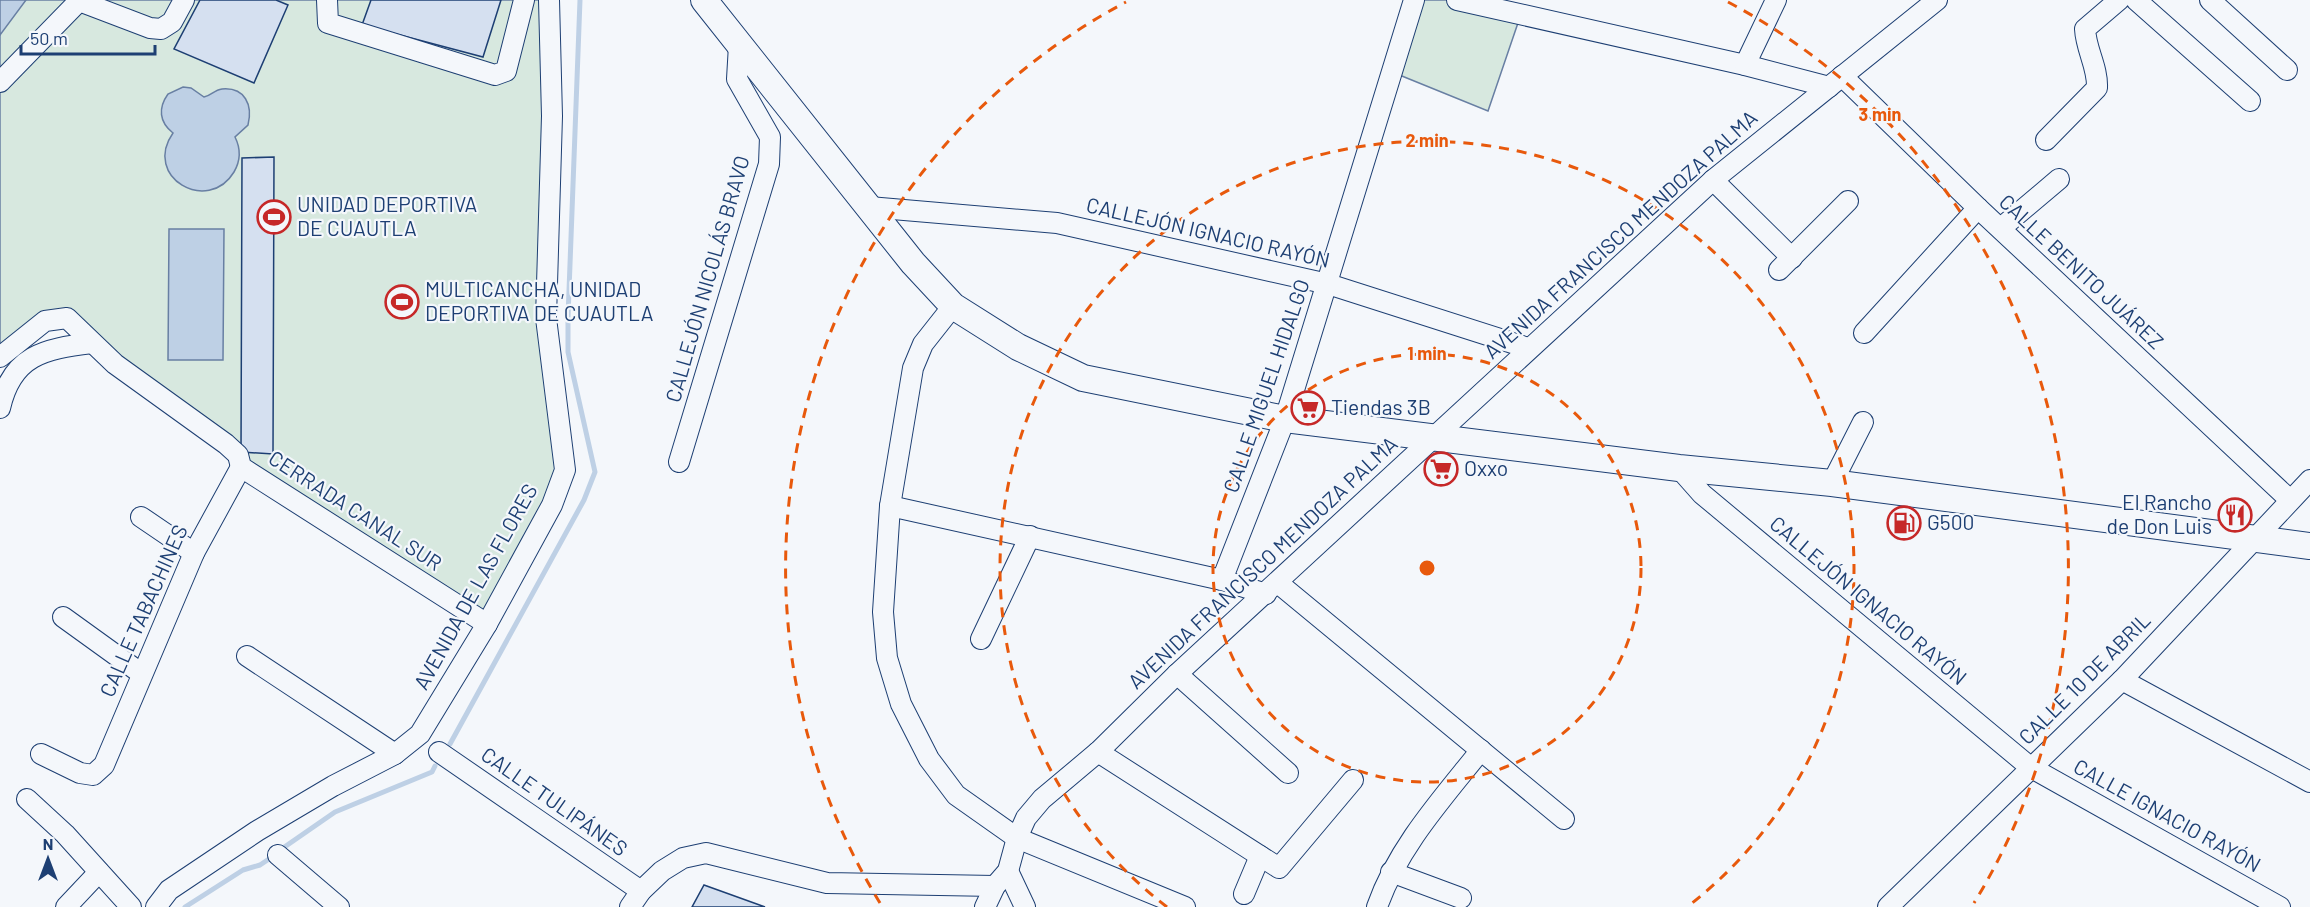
<svg xmlns="http://www.w3.org/2000/svg" width="2310" height="907" viewBox="0 0 2310 907" font-family="Barlow,sans-serif">
<style>
.green{fill:#d7e8df;stroke:#687fa3;stroke-width:1.5}
.water{fill:#bed0e5;stroke:#687fa3;stroke-width:1.5}
.lines{fill:none;stroke-linecap:round;stroke-linejoin:round}
.stream{stroke:#bed0e5;stroke-width:5}
.building{fill:#d5e0f0;stroke:#1d3f73;stroke-width:1.5}
.minor-casing{stroke:#1d3f73;stroke-width:22}
.major-casing{stroke:#1d3f73;stroke-width:28}
.minor{stroke:#f4f7fb;stroke-width:20}
.major{stroke:#f4f7fb;stroke-width:26}
.ring{fill:none;stroke:#e8590c;stroke-width:3;stroke-dasharray:10 8}
.labels{text-anchor:middle;stroke-width:4.5;stroke-linejoin:round;paint-order:stroke}
.poi-label{font-size:21px;fill:#1d3f73;stroke:#f4f7fb;text-anchor:start}
.street-label{font-size:21px;fill:#1d3f73;stroke:#f4f7fb}
.centre{fill:#e8590c;stroke:#f4f7fb;stroke-width:3}
.ring-label{font-size:18px;text-anchor:middle;font-weight:bold;fill:#e8590c;stroke:#f4f7fb;stroke-width:4.5;stroke-linejoin:round;paint-order:stroke}
</style>
<rect width="100%" height="100%" fill="#f4f7fb"/>
<g class="green">
<path d="M0,0H549L546,318L565,470L487,624L241,467L67,318L0,357Z"/>
<path d="M1414,0H1457L1521,14L1488,111L1392,72Z"/>
</g>
<g class="water">
<path d="M0,0H26L0,35Z"/>
<path d="M183,87L191,88L204,97C211,96 214,90 222,89C245,87 253,105 248,125L235,137C241,149 241,160 234,172C208,215 142,177 173,133C159,122 158,108 168,94Z"/>
<path d="M169,229H224L223,360H168Z"/>
</g>
<g class="lines">
<g class="stream">
<path d="M450,744L584,500L595,472L568,352V317L580,0"/>
<path d="M283,848L335,812L432,772L435,766"/>
<path d="M185,907L243,870L260,865L269,859"/>
</g>
</g>
<g class="building">
<path d="M200,0H276L288,5L254,83L174,49Z"/>
<path d="M371,0H501L483,57L362,25Z"/>
<path d="M274,157L273,454L241,452L242,158Z"/>
<path d="M704,885L765,907H692Z"/>
</g>
<g class="lines">
<defs>
<g id="minor">
<path d="M327,0L328,23L495,75L506,71L524,0"/>
<path d="M1457,0L1745,65L1829,87"/>
<path d="M2136,0L2250,101"/>
<path d="M2210,0L2287,70"/>
<path d="M1745,65L1776,0"/>
<path d="M1842,76L1978,208L2290,500"/>
<path d="M0,82L79,1L150,28L161,29L172,22L184,0"/>
<path d="M2046,140L2097,88C2098,67 2086,50 2085,29L2119,0"/>
<path d="M1713,180L1792,258"/>
<path d="M869,207L1057,223L1328,284L1528,348"/>
<path d="M2001,228L2059,179"/>
<path d="M1779,270L1848,201"/>
<path d="M953,306L923,344L913,368L890,506L883,612L887,658L901,704L929,759L956,795L1017,838L1185,907"/>
<path d="M1864,333L1978,208"/>
<path d="M0,357L45,321L67,318L115,364L226,444L238,455L241,467L487,624"/>
<path d="M0,408C12,355 44,349 92,343"/>
<path d="M679,462L769,164L770,137L737,79L739,45"/>
<path d="M1679,468L1702,494L2030,767L2280,907"/>
<path d="M1832,483L1863,422"/>
<path d="M890,506L1222,580L1266,594"/>
<path d="M141,517L194,553"/>
<path d="M1222,580L1285,419L1414,0"/>
<path d="M1278,583L1564,819"/>
<path d="M63,617L142,674"/>
<path d="M981,639L1030,536"/>
<path d="M247,656L395,754"/>
<path d="M1177,674L1288,773"/>
<path d="M2122,680L2310,782"/>
<path d="M439,752L641,891"/>
<path d="M1098,752L1279,868L1353,780"/>
<path d="M41,754L80,773L93,775L104,765L194,553L241,467"/>
<path d="M27,799L65,834L131,907"/>
<path d="M278,855L339,907"/>
<path d="M1008,871L1025,907"/>
<path d="M1391,872L1461,898"/>
<path d="M1244,894L1260,856"/>
<path d="M66,907L99,872"/>
<path d="M156,907L169,890L257,831L333,786L395,754L420,734L487,624L552,505L565,470L546,318L552,116L549,0"/>
<path d="M630,907L641,891L662,871L683,858L706,853L827,883L995,886"/>
<path d="M985,907L995,886L1008,871L1017,838L1026,818L1042,799L1098,752L1177,674L1713,180L1937,0"/>
<path d="M1377,907C1398,847 1442,799 1481,750"/>
<path d="M1888,907L2122,680L2310,480"/>
</g>
<path id="major" d="M704,0L913,263L953,306L1018,347L1083,378L1285,419L1679,468L1832,483L2310,546"/>
</defs>
<use href="#minor" class="minor-casing"/>
<use href="#major" class="major-casing"/>
<use href="#minor" class="minor"/>
<use href="#major" class="major"/>
</g>
<g class="ring">
<circle cx="1427" cy="568" r="214"/>
<path d="M1167 907A427 427 0 1 1 1687 907"/>
<path d="M880 903A641 641 0 0 1 1126 2M1728 2A641 641 0 0 1 1974 903"/>
</g>
<defs>
<symbol id="stadium-ring" viewBox="-11 -11 22 22"><circle r="9.5" fill="#f4f7fb" stroke="#c62828" stroke-width="1.5"/><path d="M0-5a6.5 5 0 1 0 0 10a6.5 5 0 1 0 0-10ZM-3.5-1.8h7v3.6h-7Z" fill="#c62828"/></symbol>
<symbol id="supermarket-ring" viewBox="-11 -11 22 22"><circle r="9.5" fill="#f4f7fb" stroke="#c62828" stroke-width="1.5"/><path d="M-6-5.5h2.5l.6 2H6L4.5 2H-2.5L-4.4-4H-6ZM-1.5 3.2a1.3 1.3 0 1 0 .1 0ZM3 3.2a1.3 1.3 0 1 0 .1 0Z" fill="#c62828"/></symbol>
<symbol id="restaurant-ring" viewBox="-11 -11 22 22"><circle r="9.5" fill="#f4f7fb" stroke="#c62828" stroke-width="1.5"/><path d="M-5-6h1v4h1v-4h1v4h1v-4h1v5L-1.5 .5V6h-2V.5L-5-1ZM5-6V6H3V1.5H1.5Q1.5-4 5-6Z" fill="#c62828"/></symbol>
<symbol id="fuel-ring" viewBox="-11 -11 22 22"><circle r="9.5" fill="#f4f7fb" stroke="#c62828" stroke-width="1.5"/><path d="M-5.5-6h7V0h2V4h1.3V-2.5L3-4.5l.8-.8L6-3V5H2.5V1h-1V6h-7ZM-4.2-4.7v3.2H.2V-4.7Z" fill="#c62828"/></symbol>
</defs>
<g fill-rule="evenodd">
<use href="#stadium-ring" x="255" y="198" width="38" height="38"/>
<use href="#stadium-ring" x="383" y="283" width="38" height="38"/>
<use href="#supermarket-ring" x="1289" y="389" width="38" height="38"/>
<use href="#supermarket-ring" x="1422" y="450" width="38" height="38"/>
<use href="#restaurant-ring" x="2216" y="496" width="38" height="38"/>
<use href="#fuel-ring" x="1885" y="504" width="38" height="38"/>
</g>
<g class="labels">
<g class="poi-label">
<text x="297" y="212">UNIDAD DEPORTIVA<tspan x="297" dy="24">DE CUAUTLA</tspan></text>
<text x="425" y="297">MULTICANCHA, UNIDAD<tspan x="425" dy="24">DEPORTIVA DE CUAUTLA</tspan></text>
<text x="1331" y="415">Tiendas 3B</text>
<text x="1464" y="476">Oxxo</text>
<text x="2212" y="510" text-anchor="end">El Rancho<tspan x="2212" dy="24">de Don Luis</tspan></text>
<text x="1927" y="530">G500</text>
</g>
<g class="street-label">
<text transform="translate(1208 233) rotate(13)" y="7">CALLEJÓN IGNACIO RAYÓN</text>
<text transform="translate(1621 235) rotate(-42)" y="7">AVENIDA FRANCISCO MENDOZA PALMA</text>
<text transform="translate(2081 272) rotate(43)" y="7">CALLE BENITO JUÁREZ</text>
<text transform="translate(708 279) rotate(-74)" y="7">CALLEJÓN NICOLÁS BRAVO</text>
<text transform="translate(1267 386) rotate(-71)" y="7">CALLE MIGUEL HIDALGO</text>
<text transform="translate(355 511) rotate(33)" y="7">CERRADA CANAL SUR</text>
<text transform="translate(1263 563) rotate(-43)" y="7">AVENIDA FRANCISCO MENDOZA PALMA</text>
<text transform="translate(476 587) rotate(-61)" y="7">AVENIDA DE LAS FLORES</text>
<text transform="translate(1868 601) rotate(40)" y="7">CALLEJÓN IGNACIO RAYÓN</text>
<text transform="translate(144 611) rotate(-66)" y="7">CALLE TABACHINES</text>
<text transform="translate(2085 679) rotate(-45)" y="7">CALLE 10 DE ABRIL</text>
<text transform="translate(554 802) rotate(35)" y="7">CALLE TULIPÁNES</text>
<text transform="translate(2167 816) rotate(29)" y="7">CALLE IGNACIO RAYÓN</text>
</g>
</g>
<circle cx="1427" cy="568" r="9" class="centre"/>
<g class="ring-label">
<text x="1880" y="121">3 min</text>
<text x="1427" y="147">2 min</text>
<text x="1427" y="360">1 min</text>
</g>
<g transform="translate(48 859)" stroke="#f4f7fb" stroke-width="4.5" paint-order="stroke">
<path d="M0-4.5L10 22L0 15L-10 22Z" fill="#1d3f73"/>
<text y="-9" font-size="16" font-weight="bold" text-anchor="middle" fill="#1d3f73">N</text>
</g>
<path d="M21 45v9h134v-9" fill="none" stroke="#1d3f73" stroke-width="3"/>
<text x="30" y="45" font-size="18" fill="#1d3f73" stroke="#f4f7fb" stroke-width="4.5" paint-order="stroke">50 m</text>
</svg>
